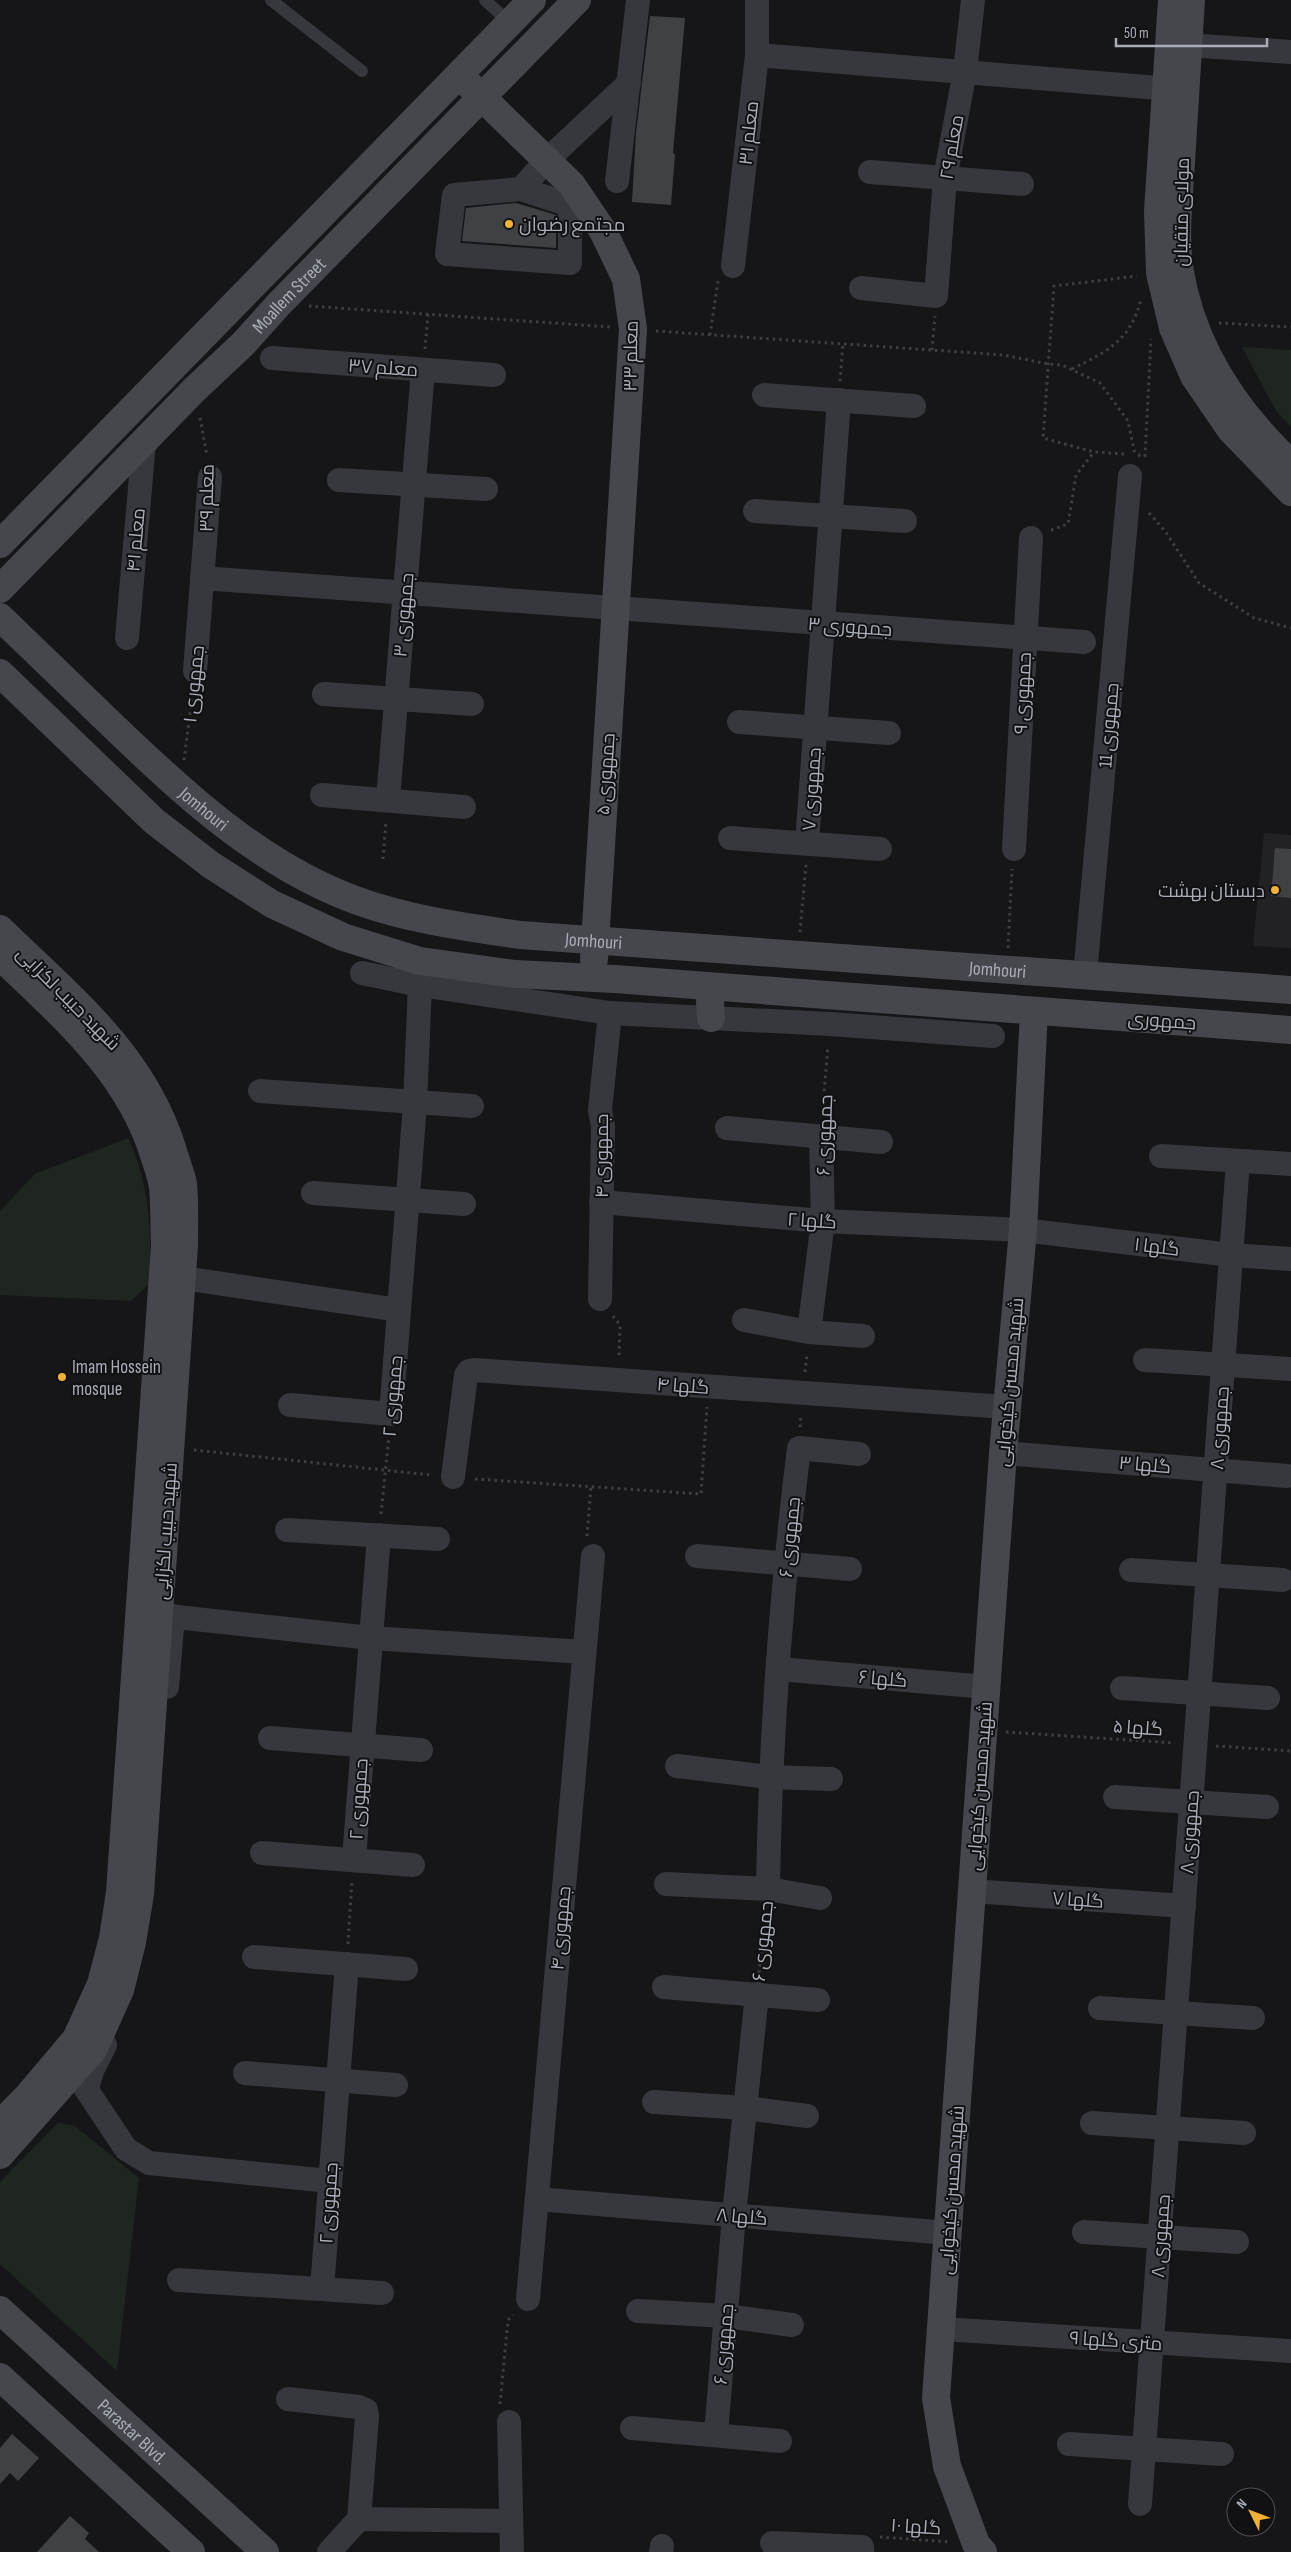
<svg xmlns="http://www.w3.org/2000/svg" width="1291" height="2552" viewBox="0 0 1291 2552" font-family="'Sofia Sans Condensed',Cairo,sans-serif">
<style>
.built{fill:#222225}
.green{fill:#1e261f}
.building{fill:#404145}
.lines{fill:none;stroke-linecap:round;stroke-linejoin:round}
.path{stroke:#3d3f44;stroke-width:3;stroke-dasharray:2.5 4;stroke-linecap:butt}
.lane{stroke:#37383d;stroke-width:12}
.street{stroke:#37383d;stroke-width:24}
.secondary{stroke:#45474d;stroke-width:28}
.poi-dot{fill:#f2b134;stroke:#111113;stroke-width:2}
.labels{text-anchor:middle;stroke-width:4;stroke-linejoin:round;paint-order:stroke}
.street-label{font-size:19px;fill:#a8adb8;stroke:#111113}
.poi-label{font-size:19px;fill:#a8adb8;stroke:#111113;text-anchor:start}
</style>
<rect width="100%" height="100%" fill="#161618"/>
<path class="built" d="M1264,833L1291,835V948L1253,946Z"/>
<g class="green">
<path d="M1242,347L1291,350V427L1276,411Z"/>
<path d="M128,1138C150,1185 152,1233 149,1284L131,1301L0,1295V1211L35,1174Z"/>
<path d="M58,2123L75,2126L139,2178L117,2371L0,2264V2182Z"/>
</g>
<g class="building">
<path d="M650,16L685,18L673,153L675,154L671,205L632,202L636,133Z"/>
<path d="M516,203L556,215V248L462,241L466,208Z"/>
<path d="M1275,848L1291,849V898L1271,896Z"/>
<path d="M12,2434L39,2458L18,2481L10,2473L0,2484V2448Z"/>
<path d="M70,2516L89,2533L85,2539L99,2552H37Z"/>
</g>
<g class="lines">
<g class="path">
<path d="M309,306L610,327"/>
<path d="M1219,323L1291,327"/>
<path d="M656,331L1004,355L1048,364L1062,365L1100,383L1128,421L1135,455"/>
<path d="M710,335L718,281"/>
<path d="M425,349L428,314"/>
<path d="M932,350L935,316"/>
<path d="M1072,369C1108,351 1131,340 1141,299"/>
<path d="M840,381L843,344"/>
<path d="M200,418L207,456"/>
<path d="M1124,454L1094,452L1043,438L1054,286L1137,276"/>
<path d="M1138,455L1145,456L1151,339"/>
<path d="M1149,513L1165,531L1199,583L1254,618L1291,628"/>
<path d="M1051,530L1068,524L1076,475L1094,452"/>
<path d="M184,760L193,691"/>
<path d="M383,859L386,821"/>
<path d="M800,932L806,864"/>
<path d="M1008,948L1012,869"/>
<path d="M822,1117L828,1046"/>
<path d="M613,1316L620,1325L619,1359"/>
<path d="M805,1372L807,1354"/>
<path d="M800,1427L801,1414"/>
<path d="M194,1450L431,1475"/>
<path d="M475,1479L701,1494L707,1407"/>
<path d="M381,1514L389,1436"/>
<path d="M587,1536L591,1486"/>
<path d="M1006,1732L1175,1743"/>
<path d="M1216,1746L1291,1751"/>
<path d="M348,1944L352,1880"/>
<path d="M759,1973L766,1910"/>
<path d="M500,2404L508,2320L513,2315"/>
<path d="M880,2537L951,2542"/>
</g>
<g class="lane">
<path d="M271,0L362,71"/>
<path d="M485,0L510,23"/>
</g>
<g class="street">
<path d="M1171,44L1291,52"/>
<path d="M757,55L1183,90"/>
<path d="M870,172L1022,184"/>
<path d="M617,181L638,0"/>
<path d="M521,189L570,205V263L447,254L454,195Z"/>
<path d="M521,189L547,160L629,83"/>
<path d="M733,266L757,55V0"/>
<path d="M861,288L936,296L945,178L965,71L973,0"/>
<path d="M272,358L494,375"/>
<path d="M764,395L914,406"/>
<path d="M339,480L486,489"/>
<path d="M755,511L905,521"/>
<path d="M202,578L1084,642"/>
<path d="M127,638L144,442"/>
<path d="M195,671L210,477"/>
<path d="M324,694L472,704"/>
<path d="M739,722L889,733"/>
<path d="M322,795L464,807"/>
<path d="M388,800L423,370"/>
<path d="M730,838L880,849"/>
<path d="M807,843L839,400"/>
<path d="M1014,849L1031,538"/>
<path d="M362,973L420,985L610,1013L830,1024L993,1036"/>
<path d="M1085,975L1130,476"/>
<path d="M260,1091L472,1106"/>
<path d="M727,1128L881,1142"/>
<path d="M1161,1156L1291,1164"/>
<path d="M313,1193L464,1204"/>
<path d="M601,1202L823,1221L1023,1230L1231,1255L1291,1259"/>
<path d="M183,1278L399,1310"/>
<path d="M600,1299L603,1126L600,1110L610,1013"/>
<path d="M744,1320L809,1332L863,1336"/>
<path d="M809,1332L823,1221L821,1137"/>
<path d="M1145,1360L1291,1369"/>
<path d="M290,1405L391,1414L415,1104L420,985"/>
<path d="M1003,1453L1287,1476"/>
<path d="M453,1477L466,1375L469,1371L474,1370L1006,1407"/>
<path d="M287,1530L438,1539"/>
<path d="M697,1556L850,1569"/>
<path d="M1131,1570L1283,1580"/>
<path d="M158,1615L371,1638L584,1652"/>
<path d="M779,1669L986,1687"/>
<path d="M167,1687L173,1616"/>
<path d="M1122,1688L1268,1698"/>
<path d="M270,1738L421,1750"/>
<path d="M677,1766L769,1777L831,1779"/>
<path d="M1115,1797L1267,1807"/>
<path d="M262,1853L413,1865"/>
<path d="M354,1859L379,1535"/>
<path d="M666,1884L768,1889L820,1898"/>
<path d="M768,1889C770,1741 781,1594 799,1448L859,1454"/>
<path d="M972,1891L1184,1906"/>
<path d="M254,1957L406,1969"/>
<path d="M664,1987L818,2000"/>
<path d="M1100,2008L1253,2018"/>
<path d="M245,2073L396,2085"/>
<path d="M78,2077L126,2149L149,2163L330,2181"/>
<path d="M87,2088L92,2071L105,2045"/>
<path d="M654,2102L745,2108L807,2116"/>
<path d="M1092,2123L1244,2133"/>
<path d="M537,2199L948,2233"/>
<path d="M1084,2232L1237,2242"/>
<path d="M179,2280L382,2293"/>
<path d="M322,2289L347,1964"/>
<path d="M528,2299L593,1556"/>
<path d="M638,2311L726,2316L792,2325"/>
<path d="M941,2329L1291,2351"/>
<path d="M288,2399L359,2407L366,2410L367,2417L359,2519L511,2521"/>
<path d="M509,2422L512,2552"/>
<path d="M632,2428L780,2441"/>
<path d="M716,2434L734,2215L757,1994"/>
<path d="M1069,2444L1222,2454"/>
<path d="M1140,2504L1238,1161"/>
<path d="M772,2543L862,2547V2552"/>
<path d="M329,2552L359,2519"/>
<path d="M661,2552L662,2546"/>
</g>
<g class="secondary">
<path d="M1172,0L1158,211L1160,273L1173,328L1194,376L1231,430L1291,492"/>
<path d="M1191,0C1188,54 1184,108 1181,162C1179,198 1174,237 1180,272C1193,349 1235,411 1291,464"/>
<path d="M459,75L572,185L603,231L626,279L633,329L594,959"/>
<path d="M0,544L532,0"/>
<path id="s1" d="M0,589L195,389L243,344L279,304L577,0"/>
<path id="s2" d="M0,617C37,653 74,688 111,724C184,794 261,866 358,901C411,920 465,927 520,935L1291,990"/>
<path d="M0,673L154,821L211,865L272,904L343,937L420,961L515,974L615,979L1291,1030"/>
<path d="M0,929C69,996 144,1055 173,1151C176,1162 181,1173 183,1184C185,1204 184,1225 184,1245L140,1894L132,1942L120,1990L93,2050L0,2155"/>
<path d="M0,956C61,1015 128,1071 154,1155C157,1165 162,1177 163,1188C165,1207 164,1226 165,1245L120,1892L113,1938L101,1984L76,2039L26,2098L0,2124"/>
<path d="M709,987L711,1018"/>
<path id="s3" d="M0,2310L265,2552"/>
<path d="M0,2377L191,2552"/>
<path d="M983,2552L976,2544L947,2466L936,2398L1003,1453L1023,1230L1034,1011"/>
</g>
</g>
<g class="poi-dot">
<circle cx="509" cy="224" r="5"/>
<circle cx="1275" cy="890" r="5"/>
<circle cx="62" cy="1377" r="5"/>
</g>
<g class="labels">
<g class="street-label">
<text transform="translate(748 133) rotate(-84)" y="7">معلم ۳۱</text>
<text transform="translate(951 147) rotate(-80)" y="7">معلم ۲۹</text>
<text transform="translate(1181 212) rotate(-89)" y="7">مولای متقیان</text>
<text dy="7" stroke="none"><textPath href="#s1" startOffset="412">Moallem Street</textPath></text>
<text transform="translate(630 356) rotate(-89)" y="7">معلم ۳۳</text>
<text transform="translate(383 367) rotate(4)" y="7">معلم ۳۷</text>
<text transform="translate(206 498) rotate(-89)" y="7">معلم ۳۹</text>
<text transform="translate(135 540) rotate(-85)" y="7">معلم ۴۱</text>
<text transform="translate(403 615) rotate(-85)" y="7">جمهوری ۳</text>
<text transform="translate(850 626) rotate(4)" y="7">جمهوری ۳</text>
<text transform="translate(193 684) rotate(-84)" y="7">جمهوری ۱</text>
<text transform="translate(1022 693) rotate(-87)" y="7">جمهوری ۹</text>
<text transform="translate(1108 725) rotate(-85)" y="7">جمهوری 11</text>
<text transform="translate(605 774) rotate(-86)" y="7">جمهوری ۵</text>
<text transform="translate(811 789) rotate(-86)" y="7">جمهوری ۷</text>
<text dy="7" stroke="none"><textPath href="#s2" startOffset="280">Jomhouri</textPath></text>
<text dy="7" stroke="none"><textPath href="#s2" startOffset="700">Jomhouri</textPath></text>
<text dy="7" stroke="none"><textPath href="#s2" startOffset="1105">Jomhouri</textPath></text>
<text transform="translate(69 998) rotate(45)" y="7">شهید حبیب لکزایی</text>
<text transform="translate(1162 1020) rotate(4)" y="7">جمهوری</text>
<text transform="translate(824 1135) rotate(-88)" y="7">جمهوری ۶</text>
<text transform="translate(601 1156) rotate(-90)" y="7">جمهوری ۴</text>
<text transform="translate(812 1220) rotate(4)" y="7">گلها ۲</text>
<text transform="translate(1157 1246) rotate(7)" y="7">گلها ۱</text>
<text transform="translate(1009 1382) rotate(-85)" y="7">شهید محسن کیخوایی</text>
<text transform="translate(683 1385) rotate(4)" y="7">گلها ۴</text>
<text transform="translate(392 1396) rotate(-85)" y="7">جمهوری ۲</text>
<text transform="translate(1219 1428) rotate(-86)" y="7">جمهوری ۸</text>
<text transform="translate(1145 1464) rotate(5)" y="7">گلها ۳</text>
<text transform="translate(165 1531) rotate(-86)" y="7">شهید حبیب لکزایی</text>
<text transform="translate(789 1537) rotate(-84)" y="7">جمهوری ۶</text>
<text transform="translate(883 1678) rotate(5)" y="7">گلها ۶</text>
<text transform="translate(1138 1727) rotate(4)" y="7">گلها ۵</text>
<text transform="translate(979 1786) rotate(-86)" y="7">شهید محسن کیخوایی</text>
<text transform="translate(358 1799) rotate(-86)" y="7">جمهوری ۲</text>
<text transform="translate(1189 1832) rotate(-86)" y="7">جمهوری ۸</text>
<text transform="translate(1078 1899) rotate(4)" y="7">گلها ۷</text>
<text transform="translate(560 1928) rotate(-85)" y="7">جمهوری ۴</text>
<text transform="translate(762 1941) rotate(-84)" y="7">جمهوری ۶</text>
<text transform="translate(951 2190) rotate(-86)" y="7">شهید محسن کیخوایی</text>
<text transform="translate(328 2203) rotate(-86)" y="7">جمهوری ۲</text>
<text transform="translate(742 2216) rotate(5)" y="7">گلها ۸</text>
<text transform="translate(1160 2236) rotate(-86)" y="7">جمهوری ۸</text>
<text transform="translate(1116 2340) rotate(4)" y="7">۹ متری گلها</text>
<text transform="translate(723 2344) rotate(-85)" y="7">جمهوری ۶</text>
<text dy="7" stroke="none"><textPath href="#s3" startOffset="180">Parastar Blvd.</textPath></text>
<text transform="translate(916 2526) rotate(4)" y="7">گلها ۱۰</text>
</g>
<g class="poi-label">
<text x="519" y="231">مجتمع رضوان</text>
<text x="1265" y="897" text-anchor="end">دبستان بهشت</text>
<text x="72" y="1373">Imam Hossein<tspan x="72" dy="22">mosque</tspan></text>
</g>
</g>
<g transform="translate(1251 2512) rotate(312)"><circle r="24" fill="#111113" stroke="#4d4f55"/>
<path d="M0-4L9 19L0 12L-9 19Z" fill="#f2b134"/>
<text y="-8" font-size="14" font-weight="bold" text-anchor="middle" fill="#a8adb8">N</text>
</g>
<path d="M1116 38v8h151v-8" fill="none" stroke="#a8adb8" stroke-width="2.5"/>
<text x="1124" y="38" font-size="15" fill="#a8adb8" stroke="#111113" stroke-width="4" paint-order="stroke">50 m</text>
</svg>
